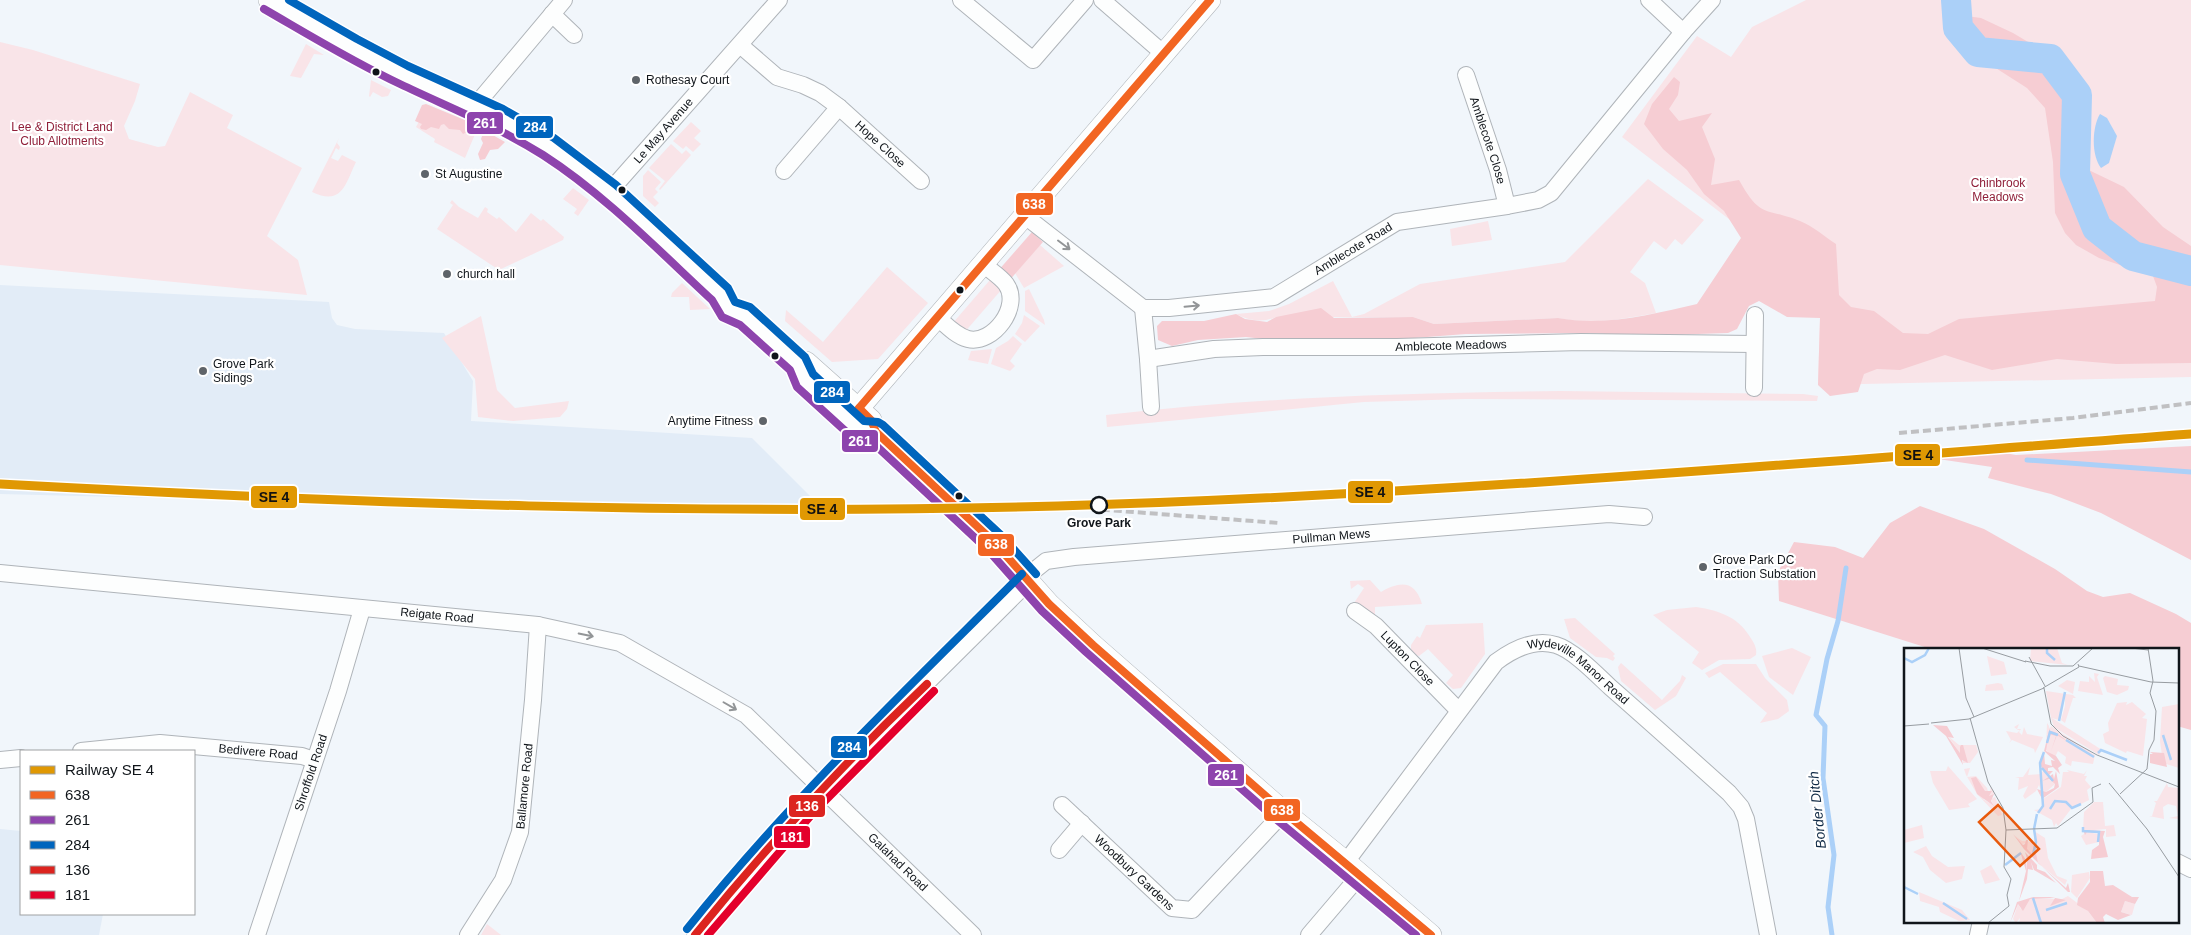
<svg xmlns="http://www.w3.org/2000/svg" width="2191" height="935" viewBox="0 0 2191 935" font-family="Arial,sans-serif">
<style>
.built{fill:#e2ecf7}
.green{fill:#f9e4e8}
.forest{fill:#f6cdd3}
.water{fill:#abd0f8}
.lines{fill:none;stroke-linecap:round;stroke-linejoin:round}
.stream{stroke:#abd0f8;stroke-width:5}
.river{stroke:#abd0f8;stroke-width:30}
.minor-casing{stroke:#afb4b9;stroke-width:18}
.major-casing{stroke:#afb4b9;stroke-width:22}
.minor{stroke:#fdfefe;stroke-width:16}
.major{stroke:#fdfefe;stroke-width:21}
.rail{stroke:#c0c0c2;stroke-width:4;stroke-dasharray:8 4;stroke-linecap:butt}
.bus-1-casing{stroke:#fff;stroke-width:11}
.bus-2-casing{stroke:#fff;stroke-width:11}
.bus-3-casing{stroke:#fff;stroke-width:11}
.bus-4-casing{stroke:#fff;stroke-width:11}
.bus-5-casing{stroke:#fff;stroke-width:11}
.bus-1{stroke:#f26522;stroke-width:8}
.bus-2{stroke:#8e44ad;stroke-width:8}
.bus-3{stroke:#0065bd;stroke-width:8}
.bus-4{stroke:#dc241f;stroke-width:8}
.bus-5{stroke:#e4002b;stroke-width:8}
.rail-1-casing{stroke:#fff;stroke-width:12}
.rail-1{stroke:#e09803;stroke-width:9}
.oneway{stroke:#929597}
.bus-dot{fill:#10151a;stroke:#fff;stroke-width:2}
.poi-dot{fill:#5f6469;stroke:#fff;stroke-width:2}
.stop-dot{fill:#fff;stroke:#10151a;stroke-width:2.5}
.labels{text-anchor:middle;stroke-width:4.5;stroke-linejoin:round;paint-order:stroke}
.poi-label{font-size:12px;fill:#10151a;stroke:#fff;text-anchor:start}
.park-label{font-size:12px;fill:#901f39;stroke:#fff}
.street-label{font-size:12px;fill:#10151a;stroke:#fff}
.stop-label{font-size:12px;font-weight:bold;fill:#10151a;stroke:#fff}
.water-label{font-size:14px;font-style:italic;fill:#102a45;stroke:#fff}
.inset-river{fill:none;stroke:#abd0f8;stroke-width:2.5}
.inset-road{fill:none;stroke:#979ca1;stroke-width:1}
.view{fill:#e8590c;fill-opacity:0.15;stroke:#e8590c;stroke-width:2.5}
.inset-edge{fill:none;stroke:#10151a;stroke-width:2.5}
.line-badge{stroke:#fff;stroke-width:2}
.badge-label{font-size:14px;text-anchor:middle;font-weight:bold;fill:#fff}
.pale-badge-label{font-size:14px;text-anchor:middle;font-weight:bold;fill:#111}
</style>
<rect width="100%" height="100%" fill="#f1f6fb"/>
<g class="built">
<path d="M0,285L329,302L332,318L337,325L355,329L444,333L473,381L471,421L752,438L829,515L0,494Z"/>
<path d="M0,829L21,831V914H103L99,935H0Z"/>
</g>
<g class="green">
<path d="M1806,0H2191V377L1818,385L1820,318L1751,236L1622,137L1697,36L1731,57L1752,27Z"/>
<path d="M0,42L33,50L140,84L135,101L124,126L129,139L158,147L165,146L190,92L233,115L227,128L302,168L267,236L298,260L307,295L0,265Z"/>
<path d="M306,44L324,55L314,54L301,78L290,76Z"/>
<path d="M371,80L391,90L388,96L382,97L373,92L370,97L369,96Z"/>
<path d="M428,105L478,127L465,158L434,142L435,139L416,127Z"/>
<path d="M691,122L701,131L694,138L701,144L693,152L686,146L683,149L673,141Z"/>
<path d="M339,138L337,143L340,147L339,150L336,148L331,158L338,161L342,155L356,162C345,185 342,206 312,192Z"/>
<path d="M671,144L682,154L686,150L691,155L660,190L659,189L665,181L649,168Z"/>
<path d="M648,170L661,182L655,189L658,192L653,197L659,203L655,207L643,196V176Z"/>
<path d="M1648,179L1704,220L1682,245L1675,239L1666,250L1654,241L1630,272L1645,283L1656,313C1623,319 1592,325 1558,318L1434,324L1413,317H1276C1263,323 1249,321 1236,314L1269,311L1289,304L1333,281L1352,317L1364,314L1420,284L1565,262Z"/>
<path d="M573,188L589,200L578,216L574,213L577,209L563,199Z"/>
<path d="M452,200L459,207L478,218L485,207L488,209L487,212L497,219L499,217L516,232L531,213L541,221L543,219L564,237L563,240L499,270L437,229L453,205L450,203Z"/>
<path d="M1488,221L1492,240L1452,246L1450,229Z"/>
<path d="M1040,245L1064,266L1024,288L1015,273Z"/>
<path d="M887,267L928,303L878,359L832,362L785,321L786,310L823,342Z"/>
<path d="M990,280L1002,289L963,334L952,324Z"/>
<path d="M682,283L710,309L690,310L689,297H671L672,293Z"/>
<path d="M1029,289L1044,320L1045,325L1025,311V291Z"/>
<path d="M1024,315L1040,326L1025,342L1015,334L1022,323Z"/>
<path d="M481,316L497,390L515,408L569,401L567,409L560,417L513,421L478,417L475,379L442,338Z"/>
<path d="M1013,336L1022,344L1010,361L1015,366L1010,371L991,364L996,348L1008,341Z"/>
<path d="M992,349L988,364L968,360L971,351Z"/>
<path d="M1560,391L1803,394L1818,396L1817,401L1465,399L1364,402L1107,427L1106,415C1257,397 1408,393 1560,391Z"/>
<path d="M1370,580L1381,592C1400,581 1415,580 1422,604L1375,607V620L1354,603L1364,588L1358,584L1351,589L1350,581Z"/>
<path d="M1696,607C1721,611 1739,617 1752,640C1755,645 1757,649 1756,655L1750,659L1719,660L1702,670L1692,663L1699,652L1653,615L1667,610Z"/>
<path d="M1575,618L1615,654L1613,656L1615,658L1613,661L1607,658L1596,657L1570,638L1564,619Z"/>
<path d="M1483,623L1485,654L1461,688L1453,689L1446,683L1453,675L1428,649L1419,656L1413,654L1411,650V645L1417,636L1420,638L1426,625Z"/>
<path d="M1792,648L1811,657L1793,695L1769,677L1762,656Z"/>
<path d="M1621,663L1662,700L1680,681L1682,675L1686,678L1676,696L1655,710L1621,681L1618,667Z"/>
<path d="M1723,664H1756L1765,678L1787,700L1789,711L1778,719L1760,723L1767,713L1720,672L1709,678L1705,673Z"/>
<path d="M487,924L501,935H481Z"/>
</g>
<g class="forest">
<path d="M1944,13L1981,18L2013,33L2070,67L2079,84L2070,97L2068,123L2070,161L2124,187L2163,227L2191,246V363L2116,364L2057,359L1992,370L1945,355L1900,370L1877,369L1864,374L1858,392L1830,396L1818,385L1820,318L1787,317L1759,301L1749,306L1737,329L1728,333L1637,336L1590,333L1466,334L1375,341H1340L1312,338L1273,340L1246,337L1198,340L1172,346L1158,340L1157,326L1162,321H1204L1236,314L1245,319L1267,322L1276,317L1321,308L1334,318L1413,317L1434,324L1558,318C1605,327 1652,314 1697,304L1741,238L1724,211L1704,194L1687,170L1663,149L1644,124L1652,104L1674,77L1680,82L1678,95L1669,109L1679,121L1712,113L1702,127L1715,159L1711,185L1739,180C1761,219 1764,207 1800,221C1813,226 1825,237 1836,244L1839,295L1851,307L1874,311L1903,333L1928,334L1959,319L2155,301L2157,287L2153,276L2099,258L2076,245L2065,233L2055,213L2053,162L2045,108L2027,88L1966,49L1947,30Z"/>
<path d="M426,104L477,125L475,135L471,130L463,134L460,130L449,129L444,124L441,125L439,129L431,127L426,130L421,129L420,127L422,124L415,121L422,105Z"/>
<path d="M484,130L505,142L498,149L490,150L485,159L480,160L478,154L483,143L481,139Z"/>
<path d="M1032,232L1043,242L1008,282L997,272Z"/>
<path d="M2191,446V560L2101,513L2051,494L1988,478L1992,467L1938,459L1999,452L2016,455Z"/>
<path d="M1920,506L1984,529L2055,569L2087,591L2103,597L2130,593L2176,614L2191,623V730L2177,726V649H1931L1779,601L1778,572L1794,542L1835,547L1863,558L1890,523Z"/>
</g>
<path class="water" d="M2100,114L2107,118L2117,136L2109,163L2101,168C2091,155 2092,127 2100,114Z"/>
<g class="lines">
<g class="stream">
<path d="M2027,460L2191,472"/>
<path d="M1832,935L1828,907L1834,855L1823,778L1825,726L1816,715L1827,659L1838,621L1846,568"/>
</g>
<path class="river" d="M1956,0L1958,28L1978,52L2050,59L2077,95L2075,174L2097,228L2133,256L2191,271"/>
<defs>
<g id="minor">
<path d="M961,0L1033,60L1085,0"/>
<path d="M1102,0L1164,54"/>
<path d="M552,14L574,35"/>
<path d="M1683,32L1712,0"/>
<path id="s1" d="M740,45L777,77L803,85L820,93L839,107L921,181"/>
<path id="s2" d="M1466,75L1498,170L1507,206"/>
<path d="M475,106L564,0"/>
<path d="M784,171L839,107"/>
<path id="s3" d="M609,192L779,0"/>
<path id="s4" d="M1025,216L1143,308H1169L1274,297L1397,222L1507,206L1538,200L1551,193L1683,32L1649,0"/>
<path id="s5" d="M1143,308L1148,359L1214,349L1263,347H1397L1581,342L1754,344"/>
<path d="M937,317C946,325 956,336 968,339C993,345 1022,306 1006,284C1001,277 990,270 983,264"/>
<path d="M1148,359L1151,407"/>
<path d="M1754,388L1755,315"/>
<path id="s6" d="M0,573L538,625L620,643L746,715L973,935"/>
<path id="s7" d="M1026,577L1046,561L1074,557L1609,514L1644,517"/>
<path id="s8" d="M1355,611L1376,626L1458,710"/>
<path id="s9" d="M81,751L160,743L302,756L314,760"/>
<path d="M0,760L21,758"/>
<path id="s10" d="M1062,805L1172,908L1192,910L1284,812"/>
<path d="M1059,850L1082,823"/>
<path id="s11" d="M1346,862L1496,662C1512,650 1534,638 1556,645C1573,650 1596,674 1610,687C1650,722 1689,757 1729,793L1741,807L1746,819L1768,935"/>
<path d="M2177,862L2191,869"/>
<path id="s12" d="M257,935L338,691L362,609"/>
<path id="s13" d="M468,935L503,880L520,832L533,700L538,625"/>
<path d="M695,935L735,885L848,761L1029,581"/>
<path d="M1309,935L1361,874"/>
<path d="M1978,935L1981,921"/>
</g>
<g id="major">
<path d="M269,0L352,48L404,75L499,118L549,147L609,192L721,295C724,308 730,314 744,315L798,364L805,380L860,431L876,432"/>
<path d="M798,364L806,362L871,420L876,432L995,543L1049,604L1093,645L1284,812L1346,862L1431,935"/>
<path d="M859,408L1210,0"/>
</g>
</defs>
<use href="#minor" class="minor-casing"/>
<use href="#major" class="major-casing"/>
<use href="#minor" class="minor"/>
<use href="#major" class="major"/>
<g class="rail">
<path d="M1899,433L2073,418L2191,403"/>
<path d="M1054,506L1279,523"/>
</g>
<defs>
<g id="bus-1">
<path d="M859,408L871,420L876,432L995,543L1049,604L1093,645L1284,812L1431,935"/>
<path d="M859,408L1210,0"/>
</g>
<path id="bus-2" d="M264,9C309,35 353,62 400,84C448,107 497,126 543,155C605,195 658,250 712,300L722,317L740,325L790,370L797,387L853,438L858,441L872,442L988,550L1042,611L1086,652L1277,820L1416,935"/>
<g id="bus-3">
<path d="M289,0L357,39L408,66L503,109L554,138L616,185L728,288L735,302L750,307L805,357L813,374L864,421L878,422L883,425L1002,536L1036,574"/>
<path d="M687,929C789,801 907,689 1022,574"/>
</g>
<path id="bus-4" d="M695,935C767,846 844,763 927,684"/>
<path id="bus-5" d="M708,935L814,812L934,691"/>
</defs>
<use href="#bus-1" class="bus-1-casing"/>
<use href="#bus-2" class="bus-2-casing"/>
<use href="#bus-3" class="bus-3-casing"/>
<use href="#bus-4" class="bus-4-casing"/>
<use href="#bus-5" class="bus-5-casing"/>
<use href="#bus-1" class="bus-1"/>
<use href="#bus-2" class="bus-2"/>
<use href="#bus-3" class="bus-3"/>
<use href="#bus-4" class="bus-4"/>
<use href="#bus-5" class="bus-5"/>
<defs>
<path id="rail-1" d="M0,484C352,503 705,516 1058,506C1436,495 1814,462 2191,434"/>
</defs>
<use href="#rail-1" class="rail-1-casing"/>
<use href="#rail-1" class="rail-1"/>
</g>
<defs><path id="oneway-shaft" d="M-6 0H5M1.5-3L5.5 0L1.5 3" fill="none" stroke-width="1.6" stroke-linecap="round" stroke-linejoin="round" transform="scale(1.25)"/></defs>
<g class="oneway">
<use href="#oneway-shaft" transform="translate(1064 245) rotate(37)"/>
<use href="#oneway-shaft" transform="translate(1192 306) rotate(-5)"/>
<use href="#oneway-shaft" transform="translate(586 635) rotate(12)"/>
<use href="#oneway-shaft" transform="translate(730 706) rotate(30)"/>
</g>
<g class="bus-dot">
<circle cx="376" cy="72" r="4.5"/>
<circle cx="622" cy="190" r="4.5"/>
<circle cx="960" cy="290" r="4.5"/>
<circle cx="775" cy="356" r="4.5"/>
<circle cx="959" cy="496" r="4.5"/>
</g>
<g class="poi-dot">
<circle cx="636" cy="80" r="5"/>
<circle cx="425" cy="174" r="5"/>
<circle cx="447" cy="274" r="5"/>
<circle cx="203" cy="371" r="5"/>
<circle cx="763" cy="421" r="5"/>
<circle cx="1703" cy="567" r="5"/>
</g>
<circle class="stop-dot" cx="1099" cy="505" r="8"/>
<g class="labels">
<g class="poi-label">
<text x="646" y="84">Rothesay Court</text>
<text x="435" y="178">St Augustine</text>
<text x="457" y="278">church hall</text>
<text x="213" y="368">Grove Park<tspan x="213" dy="14">Sidings</tspan></text>
<text x="753" y="425" text-anchor="end">Anytime Fitness</text>
<text x="1713" y="564">Grove Park DC<tspan x="1713" dy="14">Traction Substation</tspan></text>
</g>
<g class="park-label">
<text x="62" y="131">Lee &amp; District Land<tspan x="62" dy="14">Club Allotments</tspan></text>
<text x="1998" y="187">Chinbrook<tspan x="1998" dy="14">Meadows</tspan></text>
</g>
<g class="street-label">
<text dy="4" stroke="none"><textPath href="#s3" startOffset="82">Le May Avenue</textPath></text>
<text dy="4" stroke="none"><textPath href="#s2" startOffset="69">Amblecote Close</textPath></text>
<text dy="4" stroke="none"><textPath href="#s1" startOffset="174">Hope Close</textPath></text>
<text dy="4" stroke="none"><textPath href="#s4" startOffset="374">Amblecote Road</textPath></text>
<text dy="4" stroke="none"><textPath href="#s5" startOffset="355">Amblecote Meadows</textPath></text>
<text dy="4" stroke="none"><textPath href="#s7" startOffset="312">Pullman Mews</textPath></text>
<text dy="4" stroke="none"><textPath href="#s6" startOffset="439">Reigate Road</textPath></text>
<text dy="4" stroke="none"><textPath href="#s8" startOffset="71">Lupton Close</textPath></text>
<text dy="4" stroke="none"><textPath href="#s11" startOffset="346">Wydeville Manor Road</textPath></text>
<text dy="4" stroke="none"><textPath href="#s9" startOffset="178">Bedivere Road</textPath></text>
<text dy="4" stroke="none"><textPath href="#s12" startOffset="171">Shroffold Road</textPath></text>
<text dy="4" stroke="none"><textPath href="#s13" startOffset="162">Ballamore Road</textPath></text>
<text dy="4" stroke="none"><textPath href="#s6" startOffset="981">Galahad Road</textPath></text>
<text dy="4" stroke="none"><textPath href="#s10" startOffset="99">Woodbury Gardens</textPath></text>
</g>
<g class="stop-label">
<text x="1099" y="527">Grove Park</text>
</g>
<g class="water-label">
<text transform="translate(1817 810) rotate(-96)" y="5">Border Ditch</text>
</g>
</g>
<g transform="translate(1904 648)">
<rect width="275" height="275" fill="#f1f6fb"/>
<path d="M127,0H153L158,15L164,17L126,13ZM83,8L100,14L103,26L87,28ZM190,25L195,26L193,29L199,47L174,43L176,33L185,34V28L191,34ZM201,28L214,31L213,37L225,38L224,42L213,47L203,44L199,30ZM163,32L171,34L169,46L154,38ZM94,35L98,36L100,42L81,43L82,37ZM142,43L169,47L172,50H169L161,75L157,72L161,58V46L157,69L155,72L148,70L198,102L195,107L150,79L147,70ZM223,54L222,57L228,54L242,66L238,70L243,71L239,108L223,103L222,105L201,95L199,86L205,83L204,75L213,55ZM275,56V120L259,115L256,93L258,59ZM143,75L145,78V82L147,78L191,107L189,116L168,113L167,118L161,115L162,109L154,103L151,109L143,106H146L142,102ZM115,76L113,81H117L115,84L118,87L120,79L123,86L139,89L131,105L130,101L108,92L105,95L107,92L102,83L113,85L116,82H114L110,79ZM44,88L55,97H72L74,104L66,115H59V112L64,115L58,103L57,107ZM44,118L73,151L64,156L66,159L45,162L29,135L26,123H42ZM126,119L124,127L137,126L140,121L146,128L138,133L144,131L151,136L142,144L137,143L135,137L132,143L121,151L119,148L124,138L114,142L115,130L111,129H119ZM66,120L63,129L72,128L83,140L85,147L87,139L91,146L79,151L89,157L87,151L91,149L98,167L94,168L73,146L62,127L60,121ZM163,122L180,126L183,122L180,128H183L181,132L187,139L183,142L185,152L167,161L154,178L152,175L150,179L148,172L130,162L138,161L139,151L157,139L159,124H165ZM263,135L264,139L275,140V171L265,170L274,168L272,158L264,156L259,159L260,171L245,168H248L252,155L250,153H253ZM190,154H199L201,178L210,177L212,188L202,189V181L179,183L180,164ZM18,177L20,190L0,195V182ZM130,183L141,190L144,210L153,228L163,232L161,237L135,216L106,187L120,201L122,195L118,196L114,192L111,188L118,193L130,194ZM183,184L194,186L195,194L182,197L177,188ZM22,198L28,208L44,219L61,218L58,231L42,235L26,222L19,209L9,204ZM87,217L96,232L81,236L76,223ZM185,224L186,230L173,250L167,244L168,227ZM15,244L58,262L66,272L55,273L36,264L35,259L16,253ZM164,248L184,263L193,275H115L116,270L112,275L109,271L114,256L117,261L126,251H158ZM221,253L231,256L228,267L217,264Z" fill="#f9e4e8"/>
<path d="M29,77L43,78L50,90L44,89L56,105V99L57,97H59L64,115L58,112L59,117L42,88ZM146,79V83L151,84L166,95L153,87L147,103L152,88L145,86L142,103L152,108L158,117L154,120L156,126L149,119L144,120V123H149L145,127L138,121L136,115L140,104L141,116L148,118L147,112L151,113L140,103ZM246,104L260,105L263,119L246,115V106H249ZM152,123L155,139L138,151L133,141L142,144L150,140L151,136L145,131L138,133L149,126L150,131ZM72,129L81,143H88L85,148L90,146L87,153L90,158L73,146L67,130ZM179,182L201,183L199,189L204,209L187,211L188,202L195,197V185L183,184L181,187ZM109,186L119,197L121,196L122,192H124L123,201L128,206L130,196L134,215L162,240L164,235L166,244H164L120,201ZM116,203L122,212L123,224V211L121,204L133,217V221L141,224L152,235L130,222L127,214L129,222L124,221L123,231L115,253L122,223ZM186,223H199L201,238L209,237L228,249H235L231,256L221,253L217,264L227,267L214,272L202,266L199,269L201,275H193L184,263L173,257L174,250L186,234ZM129,249H146L162,252L146,258L151,250L126,251L119,263L114,256L106,275L113,254Z" fill="#f6cdd3"/>
<path class="inset-river" d="M143,0V5L151,12M0,10L8,14L21,7L25,0M155,73L161,44M259,87L267,112M162,92L190,109M143,95L146,84L154,87M194,105L197,102L223,112M138,120L149,133M146,161L151,153L162,154L168,160L177,156M134,165L139,158L136,115L140,104M179,179V183L195,184L194,194M130,181L133,166M129,207L132,194L130,181M101,217L117,205M0,239L14,246M129,250L137,275M39,255L63,271M142,262L163,255"/>
<path class="inset-road" d="M55,0L62,50L70,69M78,0L122,14M227,0L244,2M125,9L141,38M121,13L146,18H169L189,0M175,18L247,34L275,35M139,40L175,19L174,16M140,40L147,76L159,88L193,107L275,139M66,70L84,134L99,160L102,182M27,75L65,71L140,40M0,78L25,76M205,135L243,181L275,229M216,146L243,121L245,102L250,92L252,63L246,45L249,33L244,0M102,182L153,180L189,154L188,140L197,136M84,275L105,258L103,247L107,231L100,219L102,182"/>
<path class="view" d="M94,157L135,201L116,218L75,174Z"/>
<rect width="275" height="275" class="inset-edge"/>
</g>
<g class="line-badge">
<rect x="466" y="111" width="38" height="24" rx="5" fill="#8e44ad"/>
<rect x="515" y="115" width="39" height="24" rx="5" fill="#0065bd"/>
<rect x="1015" y="192" width="39" height="24" rx="5" fill="#f26522"/>
<rect x="813" y="380" width="38" height="24" rx="5" fill="#0065bd"/>
<rect x="841" y="429" width="38" height="24" rx="5" fill="#8e44ad"/>
<rect x="1894" y="443" width="47" height="24" rx="5" fill="#e09803"/>
<rect x="1347" y="480" width="47" height="24" rx="5" fill="#e09803"/>
<rect x="250" y="485" width="48" height="24" rx="5" fill="#e09803"/>
<rect x="799" y="497" width="47" height="24" rx="5" fill="#e09803"/>
<rect x="977" y="533" width="38" height="24" rx="5" fill="#f26522"/>
<rect x="830" y="735" width="38" height="24" rx="5" fill="#0065bd"/>
<rect x="1207" y="763" width="38" height="24" rx="5" fill="#8e44ad"/>
<rect x="788" y="794" width="38" height="24" rx="5" fill="#dc241f"/>
<rect x="1263" y="798" width="38" height="24" rx="5" fill="#f26522"/>
<rect x="773" y="825" width="38" height="24" rx="5" fill="#e4002b"/>
</g>
<g class="badge-label">
<text x="485" y="128">261</text>
<text x="535" y="132">284</text>
<text x="1034" y="209">638</text>
<text x="832" y="397">284</text>
<text x="860" y="446">261</text>
<text x="996" y="549">638</text>
<text x="849" y="752">284</text>
<text x="1226" y="780">261</text>
<text x="807" y="811">136</text>
<text x="1282" y="815">638</text>
<text x="792" y="842">181</text>
</g>
<g class="pale-badge-label">
<text x="1918" y="460">SE 4</text>
<text x="1370" y="497">SE 4</text>
<text x="274" y="502">SE 4</text>
<text x="822" y="514">SE 4</text>
</g>
<rect x="20" y="750" width="175" height="165" fill="#ffffff" stroke="#9fa1a3"/>
<rect x="30" y="766" width="25" height="8" fill="#e09803" stroke="#9fa1a3"/>
<text x="65" y="775" font-size="15" fill="#10151a">Railway SE 4</text>
<rect x="30" y="791" width="25" height="8" fill="#f26522" stroke="#9fa1a3"/>
<text x="65" y="800" font-size="15" fill="#10151a">638</text>
<rect x="30" y="816" width="25" height="8" fill="#8e44ad" stroke="#9fa1a3"/>
<text x="65" y="825" font-size="15" fill="#10151a">261</text>
<rect x="30" y="841" width="25" height="8" fill="#0065bd" stroke="#9fa1a3"/>
<text x="65" y="850" font-size="15" fill="#10151a">284</text>
<rect x="30" y="866" width="25" height="8" fill="#dc241f" stroke="#9fa1a3"/>
<text x="65" y="875" font-size="15" fill="#10151a">136</text>
<rect x="30" y="891" width="25" height="8" fill="#e4002b" stroke="#9fa1a3"/>
<text x="65" y="900" font-size="15" fill="#10151a">181</text>
</svg>
